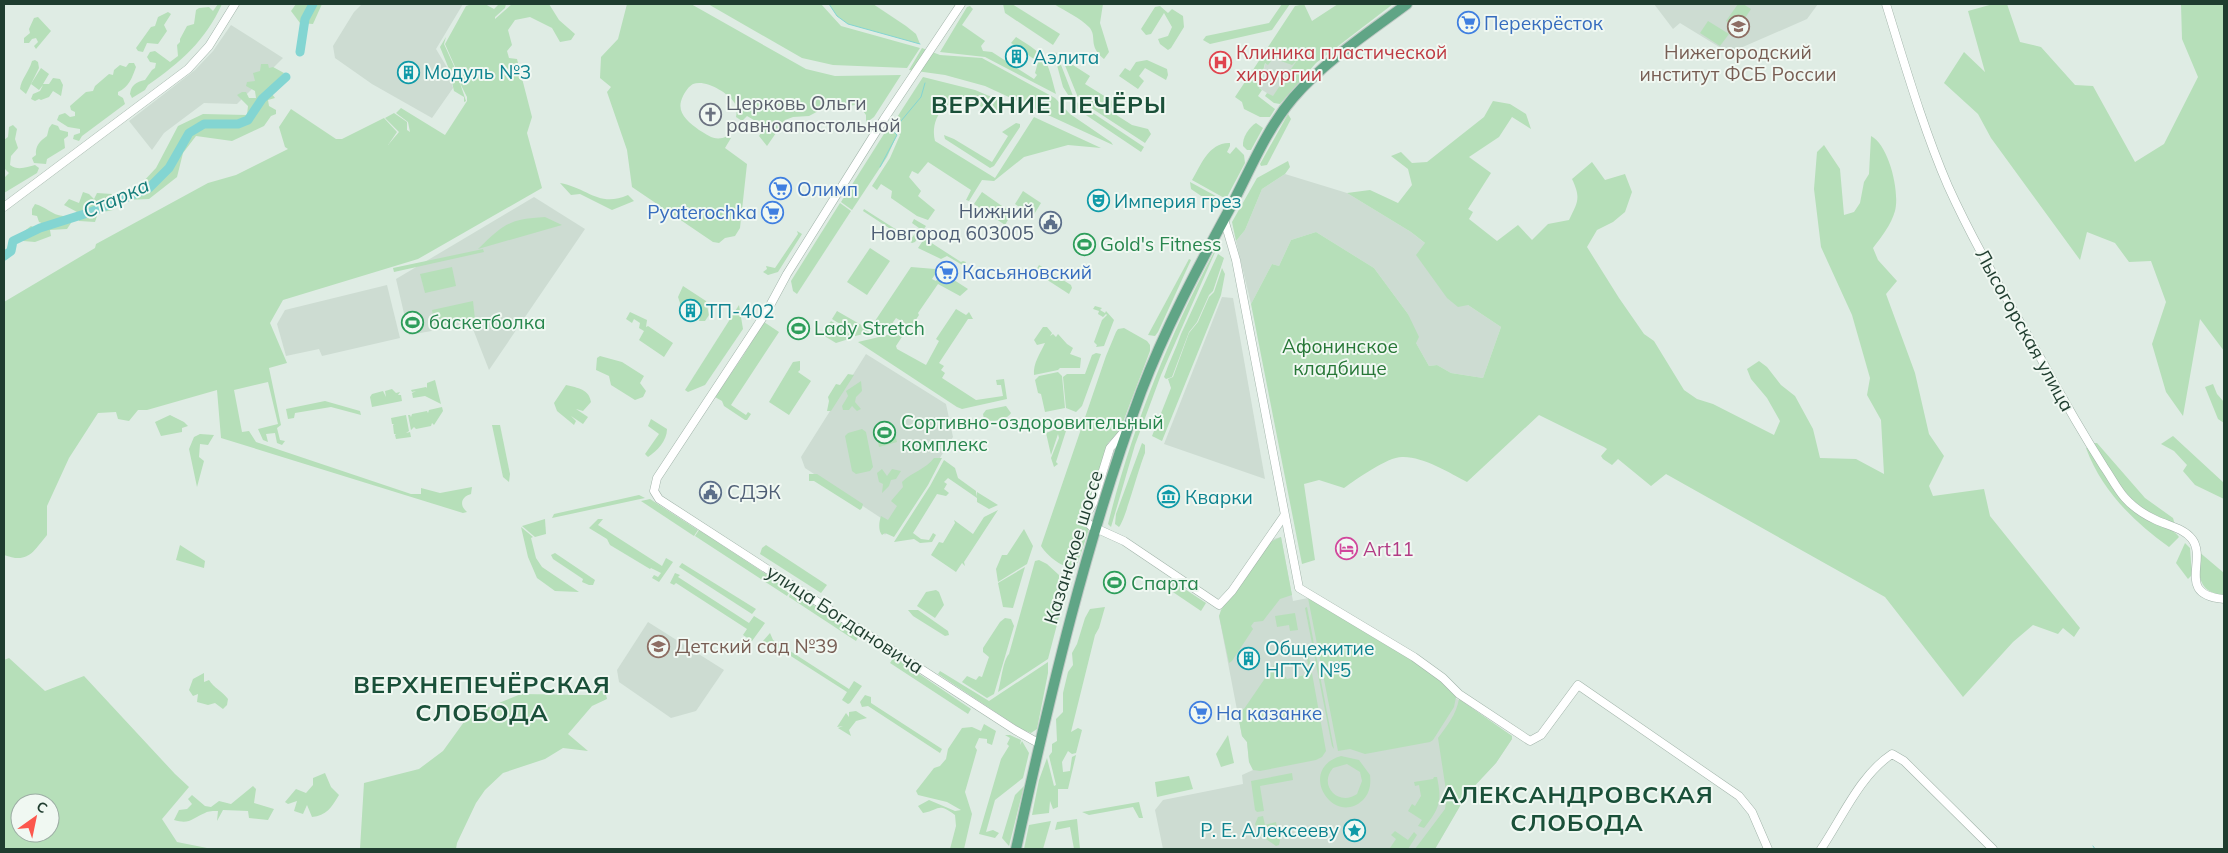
<svg xmlns="http://www.w3.org/2000/svg" width="2228" height="853" viewBox="0 0 2228 853" font-family="Mulish,sans-serif">
<style>
.built{fill:#cddcd2}
.green{fill:#b6dfb9;fill-rule:evenodd}
.lines{fill:none;stroke-linecap:round;stroke-linejoin:round}
.stream{stroke:#83d5d2;stroke-width:1}
.river{stroke:#83d5d2;stroke-width:9}
.tertiary-casing{stroke:#a2b4aa;stroke-width:9}
.primary-casing{stroke:#c0c9c5;stroke-width:12}
.tertiary{stroke:#fff;stroke-width:8}
.primary{stroke:#60a586;stroke-width:10}
.labels{text-anchor:middle;stroke-width:4;stroke-linejoin:round;paint-order:stroke}
.shop-label{font-size:19px;fill:#366cbe;stroke:#f0f8f2;text-anchor:start}
.health-label{font-size:19px;fill:#be3a42;stroke:#f0f8f2;text-anchor:start}
.education-label{font-size:19px;fill:#785e54;stroke:#f0f8f2}
.culture-label{font-size:19px;fill:#0d838f;stroke:#f0f8f2;text-anchor:start}
.worship-label{font-size:19px;fill:#5b616d;stroke:#f0f8f2;text-anchor:start}
.service-label{font-size:19px;fill:#4e5e75;stroke:#f0f8f2;text-anchor:end}
.leisure-label{font-size:19px;fill:#27864d;stroke:#f0f8f2;text-anchor:start}
.street-label{font-size:19px;fill:#1f3d2f;stroke:#f0f8f2}
.park-label{font-size:19px;fill:#267736;stroke:#f0f8f2}
.hotel-label{font-size:19px;fill:#b23c85;stroke:#f0f8f2;text-anchor:start}
.water-label{font-size:20px;font-style:italic;fill:#157d7a;stroke:#f0f8f2}
.district-label{font-size:24px;font-weight:bold;letter-spacing:1px;fill:#1a5039;stroke:#f0f8f2}
</style>
<rect width="100%" height="100%" fill="#dfece4"/>
<g class="built">
<path d="M362,4H463L436,49L448,69L453,88L432,118L372,84L335,58L333,46L354,12Z"/>
<path d="M1654,4H1818L1807,19L1729,53L1680,23L1673,29Z"/>
<path d="M231,25L283,58L237,104L204,103L164,133L152,150L129,121L195,70L213,51Z"/>
<path d="M1293,31L1307,45L1273,97L1259,88L1267,57Z"/>
<path d="M1285,174L1347,193L1411,232L1426,244L1468,305L1501,327L1483,378L1451,373L1437,365L1429,366L1416,343L1408,314L1374,268L1316,232L1291,240L1279,266L1272,264L1251,304L1236,241L1245,230L1262,189Z"/>
<path d="M534,197L585,229L489,370L471,324L409,335L396,279Z"/>
<path d="M387,285L400,338L322,356L319,349L286,356L277,324L285,310Z"/>
<path d="M1222,297L1233,298L1265,479L1164,444Z"/>
<path d="M866,354L946,404L953,437L931,472L923,474L885,535L882,530L881,518L805,468L801,457Z"/>
<path d="M1281,537L1293,601L1308,598L1394,648L1421,667L1457,699L1512,736V739L1496,763L1467,794L1435,849H1163L1155,810L1163,800L1243,784L1242,775L1253,770L1249,762L1247,742L1242,736L1219,616L1258,558L1273,539Z"/>
<path d="M648,622L724,670L696,711L671,718L619,682L617,670Z"/>
</g>
<g class="green">
<path d="M218,4H222C205,41 181,62 148,85L145,90L132,98L130,94C131,85 136,82 145,80L152,70L155,68L156,63L150,62L147,57L150,52L155,51L170,62L178,56L177,45L180,42V39L187,26L194,24L196,10L199,8L209,7L213,11Z"/>
<path d="M296,4H322L313,24L300,23L291,11Z"/>
<path d="M472,4H485L494,9L499,4H506L505,8L495,17V19L512,4H549L559,20L575,34L571,40L560,42L552,28L530,17L515,20L508,30L512,45L507,51L509,58L517,59L532,117L527,133L542,188L418,259L283,300L270,323L287,363L269,368L281,425L277,428L280,440L285,441L282,445L277,443L275,433L266,434L268,442L263,440L258,429L278,424L268,382L234,390L242,432L249,431L256,442L411,494H421V488L440,493L472,487L471,494C461,497 459,505 467,512L463,513L221,438L217,390L147,410H138L129,421L118,419L116,412L98,413L69,458L47,506V535C33,552 28,564 4,555V302L95,248L96,244L208,183L236,175L288,149L285,147L279,127L291,109L336,139H342L384,118L397,132L388,145L399,132L385,118L394,113L407,122V130L410,132L408,122L396,113L401,108L445,135L467,101V97L460,83L466,101L464,102V97L454,91L449,69L440,47L446,37L444,44L459,77L456,78H460L445,44L466,6Z"/>
<path d="M627,4H691L806,69L835,76L901,75L874,117L866,123V115L861,108L856,105L824,108L809,116L793,117L785,120L767,146L759,136L763,130L759,123L747,116L742,121L736,117C737,112 737,106 734,102C727,92 705,79 693,84C689,86 685,92 683,96C675,112 687,121 699,130C709,136 716,142 727,136L731,138L725,148L747,164L740,228L735,236L725,238L719,243L713,242L632,187L627,150L607,92L611,87L600,78L601,57L618,39Z"/>
<path d="M708,4H821L841,26L920,48L907,68L833,65L802,58Z"/>
<path d="M829,4H873L906,26L916,34L920,44L848,24L837,16Z"/>
<path d="M1003,4H1012L1060,34L1053,45L1005,13Z"/>
<path d="M1054,4H1103L1100,23L1109,52L1104,59C1087,45 1098,37 1089,27C1080,18 1065,11 1054,4Z"/>
<path d="M1282,4H1290L1272,30L1210,44L1203,40L1206,36L1269,23Z"/>
<path d="M1304,4L1312,21L1338,4H1393L1316,63L1280,104L1274,103L1265,96L1267,93L1273,96L1297,60L1292,65L1281,61L1283,51L1274,57L1268,65L1265,63L1259,88L1262,90L1258,96L1275,109L1270,117H1260L1244,109L1242,102L1235,97L1295,6Z"/>
<path d="M1738,4H1743L1751,9L1738,29L1726,21Z"/>
<path d="M1993,4H2007L2020,42L2041,47L2075,85L2093,86L2135,162L2164,144L2198,77L2182,39L2181,4H2224V351L2200,319L2183,416L2166,392L2152,344L2166,302L2151,261L2129,262L2115,243L2087,232L2080,260L1991,138L1978,114L1944,83L1964,52L1985,72L1968,11Z"/>
<path d="M970,6L973,9L962,25L985,41L981,46L983,51L992,52L1034,79L1037,75L1035,73L1038,62L1011,43L1016,37C1047,56 1047,59 1056,94L985,57L940,52L967,7Z"/>
<path d="M1160,6L1168,13L1172,9L1183,16L1184,27L1171,48L1168,50L1160,44L1158,39L1168,36L1172,27L1164,13L1151,34L1146,35L1141,29L1155,7Z"/>
<path d="M168,12L171,14L164,25L167,31L158,44L147,43L143,52L138,51L136,48L151,27L155,26L158,17Z"/>
<path d="M38,17L51,31L36,49L34,46L38,42L36,38L32,39L29,43H24V38L30,33L29,29L34,18Z"/>
<path d="M1708,21L1729,34L1720,46L1700,33Z"/>
<path d="M922,48L940,55L982,58L1055,98L1070,114L1111,142L1113,145L985,86L945,75L909,70Z"/>
<path d="M1056,52L1075,101L1144,147L1141,152L1077,109L1063,87L1055,58Z"/>
<path d="M1062,58L1090,76L1085,84L1114,102L1110,111L1132,125L1148,129L1151,134L1145,143L1079,100Z"/>
<path d="M35,60L38,62L39,68L26,94L20,89C21,79 29,72 32,61Z"/>
<path d="M1147,60L1167,69L1168,75L1166,80L1145,68L1139,76L1144,81L1138,89L1119,76L1125,68L1130,71L1136,62Z"/>
<path d="M129,63H134L136,67C132,78 129,87 118,92V95L123,98L125,104L82,136L79,141L73,139L74,135L80,133V129L68,127L57,120L59,115L65,113L70,117L75,116V112L71,110L70,106L86,92L93,91L95,86L109,74L113,75L114,70L120,65L126,67Z"/>
<path d="M261,64H268L269,68L273,67L284,73L268,89L275,98L268,100L269,106L276,110V114L271,116L264,126L232,141L196,136L183,153L177,177L149,199L126,200L156,168L178,126L203,114L247,115L248,106L237,95L242,92H246L249,98H256L255,91L246,86L247,82L255,81L253,73L260,71Z"/>
<path d="M41,68L49,74L43,84H49L53,78L60,79L63,85L61,96L53,91L49,97L41,100L39,99L35,101L31,99L33,94L40,91L43,85L39,90L31,84Z"/>
<path d="M923,77L975,90L1001,101V106L996,112H992L966,99C960,101 949,103 944,108C935,116 932,130 935,141L995,178L1034,117L1101,148L1068,145L1024,157L994,181L982,180L969,201L966,200L971,190L928,162L918,174L912,171L909,177L921,191L918,196L935,210L928,220L917,216L891,198L892,191L881,184L877,190L872,186L890,158L900,135L892,125Z"/>
<path d="M1493,101L1510,104L1526,114L1531,129L1512,117L1499,137L1469,157L1491,173L1468,209L1473,212L1469,219L1497,241L1518,225L1532,240L1548,224L1569,220C1578,202 1581,198 1572,179L1592,162L1605,180L1625,174L1632,192L1625,212L1613,222L1597,230L1587,247L1619,298L1644,334L1654,341L1684,390L1697,399L1713,404L1774,435L1780,421L1767,398L1751,379L1747,369L1759,361L1767,367L1781,385L1795,396L1813,429L1820,458L1856,459L1884,474L1881,420L1867,395L1870,378L1852,315L1821,247L1814,189L1817,152L1824,145L1840,169L1844,215L1854,212L1860,203L1864,182L1869,174L1871,136C1889,145 1900,192 1895,211C1891,225 1882,236 1873,248L1878,260L1897,281L1886,294L1915,373L1929,434L1944,456L1929,486L1933,496L1984,489L1990,516L2080,628L2074,637L2063,628L2058,634L2033,625L2013,642L1963,697L1885,597L1666,474L1651,486L1618,459L1612,465L1603,459L1601,456L1607,449L1604,447L1539,415L1467,482C1450,473 1422,456 1402,457C1387,457 1357,479 1344,488L1319,480L1304,484L1315,560L1302,564L1251,304L1272,264L1279,266L1291,240L1316,232L1374,268L1408,314L1419,337L1416,343L1429,366L1437,365L1451,373L1483,378L1501,327L1468,305L1458,307L1447,298L1416,255L1425,243L1411,232L1347,193L1370,190L1398,203L1412,185L1408,169L1391,156L1401,152L1412,163L1427,162L1484,117Z"/>
<path d="M1288,114L1291,119L1267,165L1261,166L1260,164Z"/>
<path d="M1016,123L1020,124V127L994,166L990,168L945,139L944,135L954,139L992,162L1008,136L1002,132Z"/>
<path d="M1256,123L1263,128L1251,150H1247L1243,146C1242,138 1249,127 1256,123Z"/>
<path d="M52,124L58,126L60,130L68,132V136L64,139L65,148L47,159L46,164L34,163L32,158L36,155C35,146 40,141 47,136L49,128Z"/>
<path d="M13,125L17,129L15,139L18,148L11,156L10,165C18,171 27,167 35,165L39,168L37,173L4,193V178L9,173L4,168V140L8,137L9,127Z"/>
<path d="M889,126L897,135L887,157L852,210L841,202Z"/>
<path d="M1230,143V146L1227,152L1230,154L1236,147L1244,155L1245,163L1226,199L1192,180C1201,165 1209,142 1230,143Z"/>
<path d="M1288,161L1290,167L1285,174L1262,189L1245,230L1236,241L1232,222L1257,178Z"/>
<path d="M1190,182L1225,201L1226,202L1222,206L1213,204L1191,189Z"/>
<path d="M560,183C588,188 599,208 628,195L634,201L612,210L580,194L571,195Z"/>
<path d="M1023,191L1041,203L1033,216L1015,204Z"/>
<path d="M83,192L89,194L94,199L97,193L112,194L117,205L113,210L98,213L95,222L79,221L77,212L64,205L69,199L79,203Z"/>
<path d="M982,192L1012,213L1005,225L974,204Z"/>
<path d="M840,203L851,211L797,294L793,291L791,281Z"/>
<path d="M35,204C46,207 52,215 63,216L66,222L71,223L67,229L50,230L51,236L35,242L23,241L18,236L31,226L35,228L44,224L39,222L37,216L32,215V209Z"/>
<path d="M864,209L911,239L919,228L912,223L914,219L926,226L915,242L912,243L863,211Z"/>
<path d="M545,217L562,225L478,249C504,224 509,219 545,217Z"/>
<path d="M797,231L802,234L778,272L768,275L763,272L767,269L766,266L775,268L798,234Z"/>
<path d="M927,238L932,240L930,242L961,262L963,261L966,262L964,266L947,256L941,259L918,248L924,239Z"/>
<path d="M1220,241L1161,375L1135,445L1111,527L1108,524C1133,424 1171,331 1220,241Z"/>
<path d="M870,248L890,261L867,295L847,282Z"/>
<path d="M483,249L484,252L394,272L393,268Z"/>
<path d="M1218,254L1224,258L1213,291L1209,295L1197,322L1189,332L1172,377L1166,379L1164,377C1169,362 1176,349 1181,334Z"/>
<path d="M1189,259L1191,260L1158,332L1155,336L1148,335Z"/>
<path d="M1039,265L1071,285L1072,288L1069,294L1035,272Z"/>
<path d="M452,267L456,286L425,293L420,274Z"/>
<path d="M911,267L935,269L936,273L932,279L936,281L940,275L948,280L952,274L959,273L954,280L968,289L960,296L938,284L918,313L919,315L913,324L911,323L896,346L897,349L926,365L939,341L936,339L956,309L966,315L969,312L973,319H968L939,363L944,366L941,370L945,373L942,378L976,400L1003,396L1001,385H997L996,380L1004,379L1007,399L962,409L957,407L858,342L900,332L905,323L896,318L889,328L855,336L851,331L832,319L837,311L863,326L873,324Z"/>
<path d="M1222,268L1225,274L1221,295L1162,441L1152,436L1171,388L1168,379L1173,377L1189,333L1198,322L1209,297L1214,292Z"/>
<path d="M683,286L706,301L709,315L705,321H699L701,314L695,316V308L690,305L687,309L681,306L678,297Z"/>
<path d="M473,301L475,319L435,327L432,310Z"/>
<path d="M739,305L743,329L705,385L688,392L685,390Z"/>
<path d="M1095,306L1102,308L1100,310L1105,313L1106,311L1114,320L1104,346L1096,347L1097,345L1094,342L1102,320L1107,315L1106,314L1103,317L1098,314L1099,311L1093,309Z"/>
<path d="M630,312L647,320L646,327L648,326L673,343L664,357L639,340L644,331L639,328L640,323L634,319L632,323L626,319Z"/>
<path d="M831,321L847,331L852,338L836,343L821,334Z"/>
<path d="M764,322L779,332L731,405L746,415L748,412L751,414L747,420H745L724,406L722,401L715,397L743,356Z"/>
<path d="M1043,327H1047L1052,333L1050,336L1053,334L1056,337L1058,334L1067,344L1073,348L1070,354L1081,358L1080,368H1060L1058,370L1034,375C1033,363 1040,354 1045,343L1037,345L1034,340Z"/>
<path d="M1124,328L1147,341L1150,345V351L1120,430L1108,443L1090,501L1084,512L1083,523L1089,529L1078,562L1073,567C1061,568 1047,555 1041,546L1106,356L1116,332L1118,329Z"/>
<path d="M1096,353L1101,354L1082,406L1076,412L1066,408L1063,377L1067,374H1085L1092,355Z"/>
<path d="M600,356L622,362L644,376L640,383L646,391L643,397L635,400L611,385L609,376L596,370L597,358Z"/>
<path d="M800,361V370L798,372L811,381L789,415L769,402L793,362Z"/>
<path d="M1058,372L1062,376L1065,408L1045,412L1041,394L1038,393L1035,380L1039,376Z"/>
<path d="M848,374L854,375L831,411H827L829,401L828,397L836,384L840,385Z"/>
<path d="M435,380L441,404L425,396L413,398L412,393L416,391L412,392L411,390L426,387L427,388V383Z"/>
<path d="M861,381L862,391L856,397L855,402L861,409L857,411L852,406L849,410H843L842,406L848,396L846,391Z"/>
<path d="M2213,384L2217,394L2224,402V423L2218,419L2205,387Z"/>
<path d="M566,385C578,388 589,389 591,402L583,411L576,409L588,417L583,424L571,416L576,421L574,425L557,411L554,403Z"/>
<path d="M392,389L396,393L400,392L398,395H401L402,401L372,407L370,397L372,394L383,391L386,397L385,391Z"/>
<path d="M325,401L360,411L361,415L331,407L295,413L294,418L288,419L286,409Z"/>
<path d="M1006,406L1011,413C1007,420 991,423 984,419L983,414L986,410Z"/>
<path d="M442,407L443,411L434,425L432,423L431,426L416,429L414,427L411,430L408,415H410L411,417L412,414L427,411L428,413L429,410Z"/>
<path d="M170,415L184,422L188,426L182,428V432L161,436L155,422Z"/>
<path d="M406,415L409,431L406,433L410,432L411,437L396,439L395,435L396,434H394L393,425L394,424H392L391,418Z"/>
<path d="M651,419L667,429C667,441 657,451 648,457L645,454L659,434L648,426Z"/>
<path d="M892,424L897,442L879,447L875,426Z"/>
<path d="M492,425H500L510,474L509,482L503,477Z"/>
<path d="M1062,427L1066,431L1056,462L1058,464L1054,467L1051,458L1059,438L1058,434L1051,455L1046,433L1056,429L1058,431Z"/>
<path d="M862,429L866,432L873,467L870,471L856,474L852,471L845,436L848,433Z"/>
<path d="M200,434L214,435L208,445L200,444L199,457L204,461L197,487L189,449L194,437Z"/>
<path d="M2173,436L2224,483V499L2195,485L2183,471L2187,465L2174,451L2161,444Z"/>
<path d="M1142,443L1145,445V453C1139,467 1125,521 1119,527L1115,524L1116,514Z"/>
<path d="M2091,443H2097L2145,498L2173,518L2175,525C2130,510 2116,479 2091,443Z"/>
<path d="M2086,448H2090C2101,464 2117,494 2130,506C2142,518 2172,526 2179,537L2169,547C2133,521 2102,491 2086,448Z"/>
<path d="M934,458H942L928,485L894,537L885,533L882,535C878,530 879,522 881,516L888,520L897,506L891,501L903,487L902,482C912,472 926,469 934,458Z"/>
<path d="M944,460L955,468L958,478L976,491V497L977,492L998,505L989,509L977,502V498L948,478L944,482L947,484L944,489L949,493L946,496L937,494L913,533L921,539L929,540L933,533L936,535L932,542L920,543L914,539L894,542L930,486Z"/>
<path d="M882,469L887,476L892,469L901,471L896,479L891,480L889,486L882,493L883,484L879,482L877,473Z"/>
<path d="M809,474H817L863,504L862,508L860,510L814,481H809Z"/>
<path d="M639,495L645,498L552,518L554,514Z"/>
<path d="M650,499L698,530L694,536L641,501Z"/>
<path d="M998,510L964,562L965,566L962,563L956,572L931,555L939,542L943,543L955,523L954,520L973,534L984,517Z"/>
<path d="M545,519L546,534L535,537L522,526Z"/>
<path d="M598,519H603L598,525L662,566L666,558L673,562L659,582L652,578L654,575L658,577L661,573L651,568L650,569L610,545L607,539L589,528Z"/>
<path d="M521,527L533,537L531,538L536,558L542,567L579,592L555,591L537,578L528,557Z"/>
<path d="M1024,529L1033,546L1027,564L998,582L996,569L1002,555H1007Z"/>
<path d="M699,530L778,582L781,588L789,593L787,596L695,536Z"/>
<path d="M1281,537L1292,595L1280,599L1263,621L1254,622L1251,626L1253,629L1232,661L1229,663L1219,616L1221,610L1268,543Z"/>
<path d="M2185,543L2190,548L2192,575L2188,579L2176,563Z"/>
<path d="M180,545L205,561L204,568L176,560Z"/>
<path d="M766,545L827,585L821,593L760,554L762,548Z"/>
<path d="M2198,551L2224,573V595C2196,593 2199,572 2198,551Z"/>
<path d="M555,553L595,580L593,585H589L582,582L583,579L553,559L551,555Z"/>
<path d="M1039,560L1047,564L1059,575L1060,613L1048,659L998,692C1001,682 1003,660 1009,654L1035,561Z"/>
<path d="M682,563L756,609L752,614L679,567Z"/>
<path d="M1025,567L1013,608L1003,607L998,583Z"/>
<path d="M675,573L680,575L678,577L749,623L754,616L765,623L752,641L743,635L747,629L676,583L674,585L670,583Z"/>
<path d="M1168,578L1206,603L1201,611L1164,586Z"/>
<path d="M936,590L939,592L944,605L935,618L917,606L926,592Z"/>
<path d="M790,594L797,599H804L859,635L856,641L789,597Z"/>
<path d="M1308,598C1356,626 1420,655 1456,697L1454,707L1433,740L1430,742L1365,754L1350,749L1338,751Z"/>
<path d="M1105,607L1099,628L1095,635L1071,732L1078,728L1082,730L1076,753L1072,754L1068,751L1062,762L1063,772L1070,771L1072,757L1076,755L1068,789H1058V807L1053,809L1050,801L1049,813L1032,815L1039,780L1047,758L1054,786L1056,785L1049,756L1052,752V744L1057,741L1056,719L1063,712V693L1068,672L1073,665L1072,653L1077,644L1085,618L1090,609Z"/>
<path d="M1307,607L1334,749L1332,746L1305,608Z"/>
<path d="M908,610H918L948,631L949,635L945,636L913,616Z"/>
<path d="M1295,613L1298,630L1290,631L1289,625L1277,627L1275,616Z"/>
<path d="M1005,618L1011,619L1014,626L994,694L987,698L962,682L967,676L976,680L979,676L982,677L989,657L983,652V648L1000,622Z"/>
<path d="M770,633L773,640L849,689L854,681L862,686L850,703L848,704L842,700L847,692L772,644L765,643L763,641Z"/>
<path d="M1305,649L1308,651L1326,751L1322,757L1316,760L1260,771L1253,770L1249,762L1247,742L1242,736L1237,710L1244,709L1274,665L1278,666L1287,679L1310,674Z"/>
<path d="M894,657L971,709L968,714L890,663Z"/>
<path d="M9,658L45,691L84,676L175,774L189,787L162,819L177,842L212,849H4V660ZM20,803H50V833H20Z"/>
<path d="M1048,662V673L1037,729L1031,733L1021,729L938,674L940,671L989,701Z"/>
<path d="M204,673V682L209,680C214,688 222,691 228,699L227,705L223,709L215,703L208,705L197,702L198,694L193,696L189,690L193,679Z"/>
<path d="M605,690L607,699L592,706L568,734L588,751L563,748L545,759L503,773L485,790L476,803L457,843L456,849H360L364,783L419,769L443,751L469,715L521,694L587,695Z"/>
<path d="M865,695L871,697V703L942,749L940,753L868,706L862,707L860,702Z"/>
<path d="M1459,699L1512,736V739L1496,763L1467,794L1435,849H1415L1445,809L1447,797L1438,738C1447,726 1456,715 1459,699Z"/>
<path d="M856,711L867,718L856,721L849,730L851,736L838,728L843,726L837,727L846,713L849,717V712Z"/>
<path d="M984,724L996,731L992,745L987,743V739L979,738L975,747L977,750L965,792L972,814L964,849H950L956,826L955,815C937,802 940,810 923,813L918,806L929,800L955,811L961,810L947,802L918,795L916,791L934,768L940,766L946,759L948,749L962,728L972,727L981,731Z"/>
<path d="M1005,735H1010L1021,740L1020,745L1022,741L1029,753L1023,778L995,800L986,832L993,830L999,833L995,838L979,834L1001,759L1009,746L1007,744L1010,738Z"/>
<path d="M1228,735L1234,763L1221,767L1216,754Z"/>
<path d="M1341,756L1359,760L1370,775C1371,784 1370,793 1363,800C1333,828 1296,769 1341,756ZM1347,764L1360,772L1362,781L1357,794C1338,807 1318,785 1333,768Z"/>
<path d="M325,773L331,787L339,795C332,807 326,816 312,817L307,805L303,814L294,811L297,801L288,804L285,802L296,789L306,793L313,785V778Z"/>
<path d="M1292,773L1293,780L1260,786L1264,811L1257,812L1255,810L1251,781Z"/>
<path d="M1189,776L1193,789L1157,797L1155,782Z"/>
<path d="M1434,777H1437C1442,801 1440,808 1424,828L1418,826L1422,820L1408,811L1412,804L1415,806L1421,796L1419,785L1415,786L1414,782L1433,779Z"/>
<path d="M253,786L256,789L254,803L274,809L268,820L249,818L248,811L223,810L217,821L218,811C214,811 208,811 205,813C192,818 190,825 174,820L179,810L187,809L192,804L188,799L192,795L205,806L211,807L219,801L231,804Z"/>
<path d="M1024,786L1009,846L1002,838L1015,795Z"/>
<path d="M1139,802L1143,818H1139L1133,807L1089,815L1082,812Z"/>
<path d="M1263,816L1265,825L1276,822L1277,828L1275,836L1280,840L1279,845L1276,846L1259,834L1255,824L1258,817Z"/>
<path d="M1077,819L1080,849H1074L1070,827L1055,830L1057,822Z"/>
<path d="M1051,821L1043,849H1024L1029,825Z"/>
<path d="M1395,831L1408,840L1414,832L1417,835L1408,849H1386L1390,848L1396,839L1391,835Z"/>
</g>
<g class="lines">
<g class="stream">
<path d="M829,4L837,16L848,24L920,44"/>
<path d="M880,167L897,135L894,132L896,127L921,97L925,83"/>
<path d="M2093,846L2095,849"/>
</g>
<g class="river">
<path d="M300,52L305,19L313,4"/>
<path d="M4,256L11,251L13,241L40,228L91,212L149,188L169,168L189,133L204,124H238L248,120L262,99L286,77"/>
</g>
<defs>
<g id="tertiary">
<path d="M961,4L884,119L787,274L767,311L657,478L654,491L659,499L1015,730L1040,744"/>
<path d="M1886,4C1905,65 1923,128 1948,186C1976,248 2012,307 2045,366C2064,401 2083,434 2104,467C2111,477 2117,489 2125,498C2134,508 2145,515 2156,520C2169,526 2183,528 2192,539C2208,560 2175,595 2224,599"/>
<path d="M4,207L188,69L209,46L235,4"/>
<path d="M1224,219L1236,260L1299,588L1414,657L1443,678L1459,694L1530,741L1541,735L1578,685L1739,796L1752,812L1768,849"/>
<path d="M1127,428L1110,448L1093,503L1087,514L1086,521L1091,526L1124,541L1219,605L1232,591L1284,516"/>
<path d="M1821,849C1842,818 1860,775 1892,754L1904,761L1993,849"/>
</g>
<path id="primary" d="M1016,849C1050,695 1086,540 1141,392C1165,329 1197,269 1229,210C1249,173 1265,131 1293,98C1325,61 1368,33 1407,4"/>
</defs>
<use href="#tertiary" class="tertiary-casing"/>
<use href="#primary" class="primary-casing"/>
<use href="#tertiary" class="tertiary"/>
<use href="#primary" class="primary"/>
</g>
<defs>
<symbol id="supermarket-ring" viewBox="-11 -11 22 22"><circle r="9.5" fill="#f0f8f2" stroke="#3f7fe0" stroke-width="1.5"/><path d="M-6-5.5h2.5l.6 2H6L4.5 2H-2.5L-4.4-4H-6ZM-1.5 3.2a1.3 1.3 0 1 0 .1 0ZM3 3.2a1.3 1.3 0 1 0 .1 0Z" fill="#3f7fe0"/></symbol>
<symbol id="university-ring" viewBox="-11 -11 22 22"><circle r="9.5" fill="#f0f8f2" stroke="#8d6e63" stroke-width="1.5"/><path d="M0-5L7-2L0 1L-7-2ZM-4 1L0 2.5L4 1V4Q0 6-4 4Z" fill="#8d6e63"/></symbol>
<symbol id="building-ring" viewBox="-11 -11 22 22"><circle r="9.5" fill="#f0f8f2" stroke="#0f9aa8" stroke-width="1.5"/><path d="M-4-6H4V6H1V3H-1V6H-4ZM-2.5-4.3h1.7v1.8h-1.7ZM.8-4.3h1.7v1.8H.8ZM-2.5-1h1.7V.8h-1.7ZM.8-1h1.7V.8H.8Z" fill="#0f9aa8"/></symbol>
<symbol id="hospital-ring" viewBox="-11 -11 22 22"><circle r="9.5" fill="#f0f8f2" stroke="#e0444e" stroke-width="1.5"/><path d="M-5-5h3v3.5h4V-5h3V5h-3V1.5h-4V5h-3Z" fill="#e0444e"/></symbol>
<symbol id="church-ring" viewBox="-11 -11 22 22"><circle r="9.5" fill="#f0f8f2" stroke="#6b7280" stroke-width="1.5"/><path d="M-1.2-6h2.4v3.5h3.3v2.4h-3.3V6h-2.4V-.1h-3.3v-2.4h3.3Z" fill="#6b7280"/></symbol>
<symbol id="theatre-ring" viewBox="-11 -11 22 22"><circle r="9.5" fill="#f0f8f2" stroke="#0f9aa8" stroke-width="1.5"/><path d="M-5-5.5Q0-4 5-5.5V0Q5 5 0 6Q-5 5-5 0ZM-3.3-2.5H-1v1.5H-3.3ZM1-2.5H3.3v1.5H1ZM-2.8 1Q0 5.5 2.8 1Z" fill="#0f9aa8"/></symbol>
<symbol id="civic-ring" viewBox="-11 -11 22 22"><circle r="9.5" fill="#f0f8f2" stroke="#5c6f8a" stroke-width="1.5"/><path d="M-.6-6.5H3V-4.5H.6V-3L4-1V1h2V6H-6V1h2V-1L-.6-3ZM-1.2 2.5V6h2.4V2.5Z" fill="#5c6f8a"/></symbol>
<symbol id="stadium-ring" viewBox="-11 -11 22 22"><circle r="9.5" fill="#f0f8f2" stroke="#2e9e5b" stroke-width="1.5"/><path d="M0-5a6.5 5 0 1 0 0 10a6.5 5 0 1 0 0-10ZM-3.5-1.8h7v3.6h-7Z" fill="#2e9e5b"/></symbol>
<symbol id="museum-ring" viewBox="-11 -11 22 22"><circle r="9.5" fill="#f0f8f2" stroke="#0f9aa8" stroke-width="1.5"/><path d="M0-6L6-3V-2H-6V-3ZM-5-1h2V3h-2ZM-1-1h2V3h-2ZM3-1h2V3H3ZM-6 4H6V6H-6Z" fill="#0f9aa8"/></symbol>
<symbol id="hotel-ring" viewBox="-11 -11 22 22"><circle r="9.5" fill="#f0f8f2" stroke="#d1479c" stroke-width="1.5"/><path d="M-6-4.5h1.5V1H6V5H4.5V3h-9V5H-6ZM-4 0a1.8 1.8 0 1 1 3.6 0ZM.5 0V-2.5h3Q6-2.5 6 0Z" fill="#d1479c"/></symbol>
<symbol id="school-ring" viewBox="-11 -11 22 22"><circle r="9.5" fill="#f0f8f2" stroke="#8d6e63" stroke-width="1.5"/><path d="M0-5L7-2L0 1L-7-2ZM-4 1L0 2.5L4 1V4Q0 6-4 4Z" fill="#8d6e63"/></symbol>
<symbol id="sight-ring" viewBox="-11 -11 22 22"><circle r="9.5" fill="#f0f8f2" stroke="#0f9aa8" stroke-width="1.5"/><path d="M0-6L1.8-2.2L6-1.7L2.9 1.2L3.7 5.4L0 3.3L-3.7 5.4L-2.9 1.2L-6-1.7L-1.8-2.2Z" fill="#0f9aa8"/></symbol>
</defs>
<g fill-rule="evenodd">
<use href="#supermarket-ring" x="1456" y="10" width="25" height="25"/>
<use href="#university-ring" x="1726" y="14" width="25" height="25"/>
<use href="#building-ring" x="1004" y="44" width="25" height="25"/>
<use href="#hospital-ring" x="1208" y="50" width="25" height="25"/>
<use href="#building-ring" x="396" y="60" width="25" height="25"/>
<use href="#church-ring" x="698" y="102" width="25" height="25"/>
<use href="#supermarket-ring" x="768" y="176" width="25" height="25"/>
<use href="#theatre-ring" x="1086" y="188" width="25" height="25"/>
<use href="#supermarket-ring" x="760" y="200" width="25" height="25"/>
<use href="#civic-ring" x="1038" y="210" width="25" height="25"/>
<use href="#stadium-ring" x="1072" y="232" width="25" height="25"/>
<use href="#supermarket-ring" x="934" y="260" width="25" height="25"/>
<use href="#building-ring" x="678" y="298" width="25" height="25"/>
<use href="#stadium-ring" x="400" y="310" width="25" height="25"/>
<use href="#stadium-ring" x="786" y="316" width="25" height="25"/>
<use href="#stadium-ring" x="872" y="420" width="25" height="25"/>
<use href="#civic-ring" x="698" y="480" width="25" height="25"/>
<use href="#museum-ring" x="1156" y="484" width="25" height="25"/>
<use href="#hotel-ring" x="1334" y="536" width="25" height="25"/>
<use href="#stadium-ring" x="1102" y="570" width="25" height="25"/>
<use href="#school-ring" x="646" y="634" width="25" height="25"/>
<use href="#building-ring" x="1236" y="646" width="25" height="25"/>
<use href="#supermarket-ring" x="1188" y="700" width="25" height="25"/>
<use href="#sight-ring" x="1342" y="818" width="25" height="25"/>
</g>
<g class="labels">
<g class="shop-label">
<text x="1484" y="30">Перекрёсток</text>
<text x="797" y="196">Олимп</text>
<text x="757" y="219" text-anchor="end">Pyaterochka</text>
<text x="962" y="279">Касьяновский</text>
<text x="1216" y="720">На казанке</text>
</g>
<g class="health-label">
<text x="1236" y="59">Клиника пластической<tspan x="1236" dy="22">хирургии</tspan></text>
</g>
<g class="education-label">
<text x="1738" y="59">Нижегородский<tspan x="1738" dy="22">институт ФСБ России</tspan></text>
<text x="675" y="653" text-anchor="start">Детский сад №39</text>
</g>
<g class="culture-label">
<text x="1033" y="64">Аэлита</text>
<text x="424" y="79">Модуль №3</text>
<text x="1114" y="208">Империя грез</text>
<text x="706" y="318">ТП-402</text>
<text x="1185" y="504">Кварки</text>
<text x="1265" y="655">Общежитие<tspan x="1265" dy="22">НГТУ №5</tspan></text>
<text x="1339" y="837" text-anchor="end">Р. Е. Алексееву</text>
</g>
<g class="worship-label">
<text x="726" y="110">Церковь Ольги<tspan x="726" dy="22">равноапостольной</tspan></text>
</g>
<g class="service-label">
<text x="1034" y="218">Нижний<tspan x="1034" dy="22">Новгород 603005</tspan></text>
<text x="727" y="499" text-anchor="start">СДЭК</text>
</g>
<g class="leisure-label">
<text x="1100" y="251">Gold's Fitness</text>
<text x="429" y="329">баскетболка</text>
<text x="814" y="335">Lady Stretch</text>
<text x="901" y="429">Сортивно-оздоровительный<tspan x="901" dy="22">комплекс</tspan></text>
<text x="1131" y="590">Спарта</text>
</g>
<g class="street-label">
<text transform="translate(2025 330) rotate(61)" y="7">Лысогорская улица</text>
<text transform="translate(1073 547) rotate(-73)" y="7">Казанское шоссе</text>
<text transform="translate(845 619) rotate(33)" y="7">улица Богдановича</text>
</g>
<g class="park-label">
<text x="1340" y="353">Афонинское<tspan x="1340" dy="22">кладбище</tspan></text>
</g>
<g class="hotel-label">
<text x="1363" y="556">Art11</text>
</g>
<g class="water-label">
<text transform="translate(116 198) rotate(-24)" y="7">Старка</text>
</g>
<g class="district-label">
<text x="1049" y="113">ВЕРХНИЕ ПЕЧЁРЫ</text>
<text x="482" y="693">ВЕРХНЕПЕЧЁРСКАЯ<tspan x="482" dy="28">СЛОБОДА</tspan></text>
<text x="1577" y="803">АЛЕКСАНДРОВСКАЯ<tspan x="1577" dy="28">СЛОБОДА</tspan></text>
</g>
</g>
<rect width="2228" height="853" fill="none" stroke="#1f3d2f" stroke-width="10"/>
<g transform="translate(35 818) rotate(33)"><circle r="24" fill="#f0f8f2" stroke="#9cada4"/>
<path d="M0-4L9 19L0 12L-9 19Z" fill="#fc574d"/>
<text y="-8" font-size="14" font-weight="bold" text-anchor="middle" fill="#1f3d2f">С</text>
</g>
</svg>
